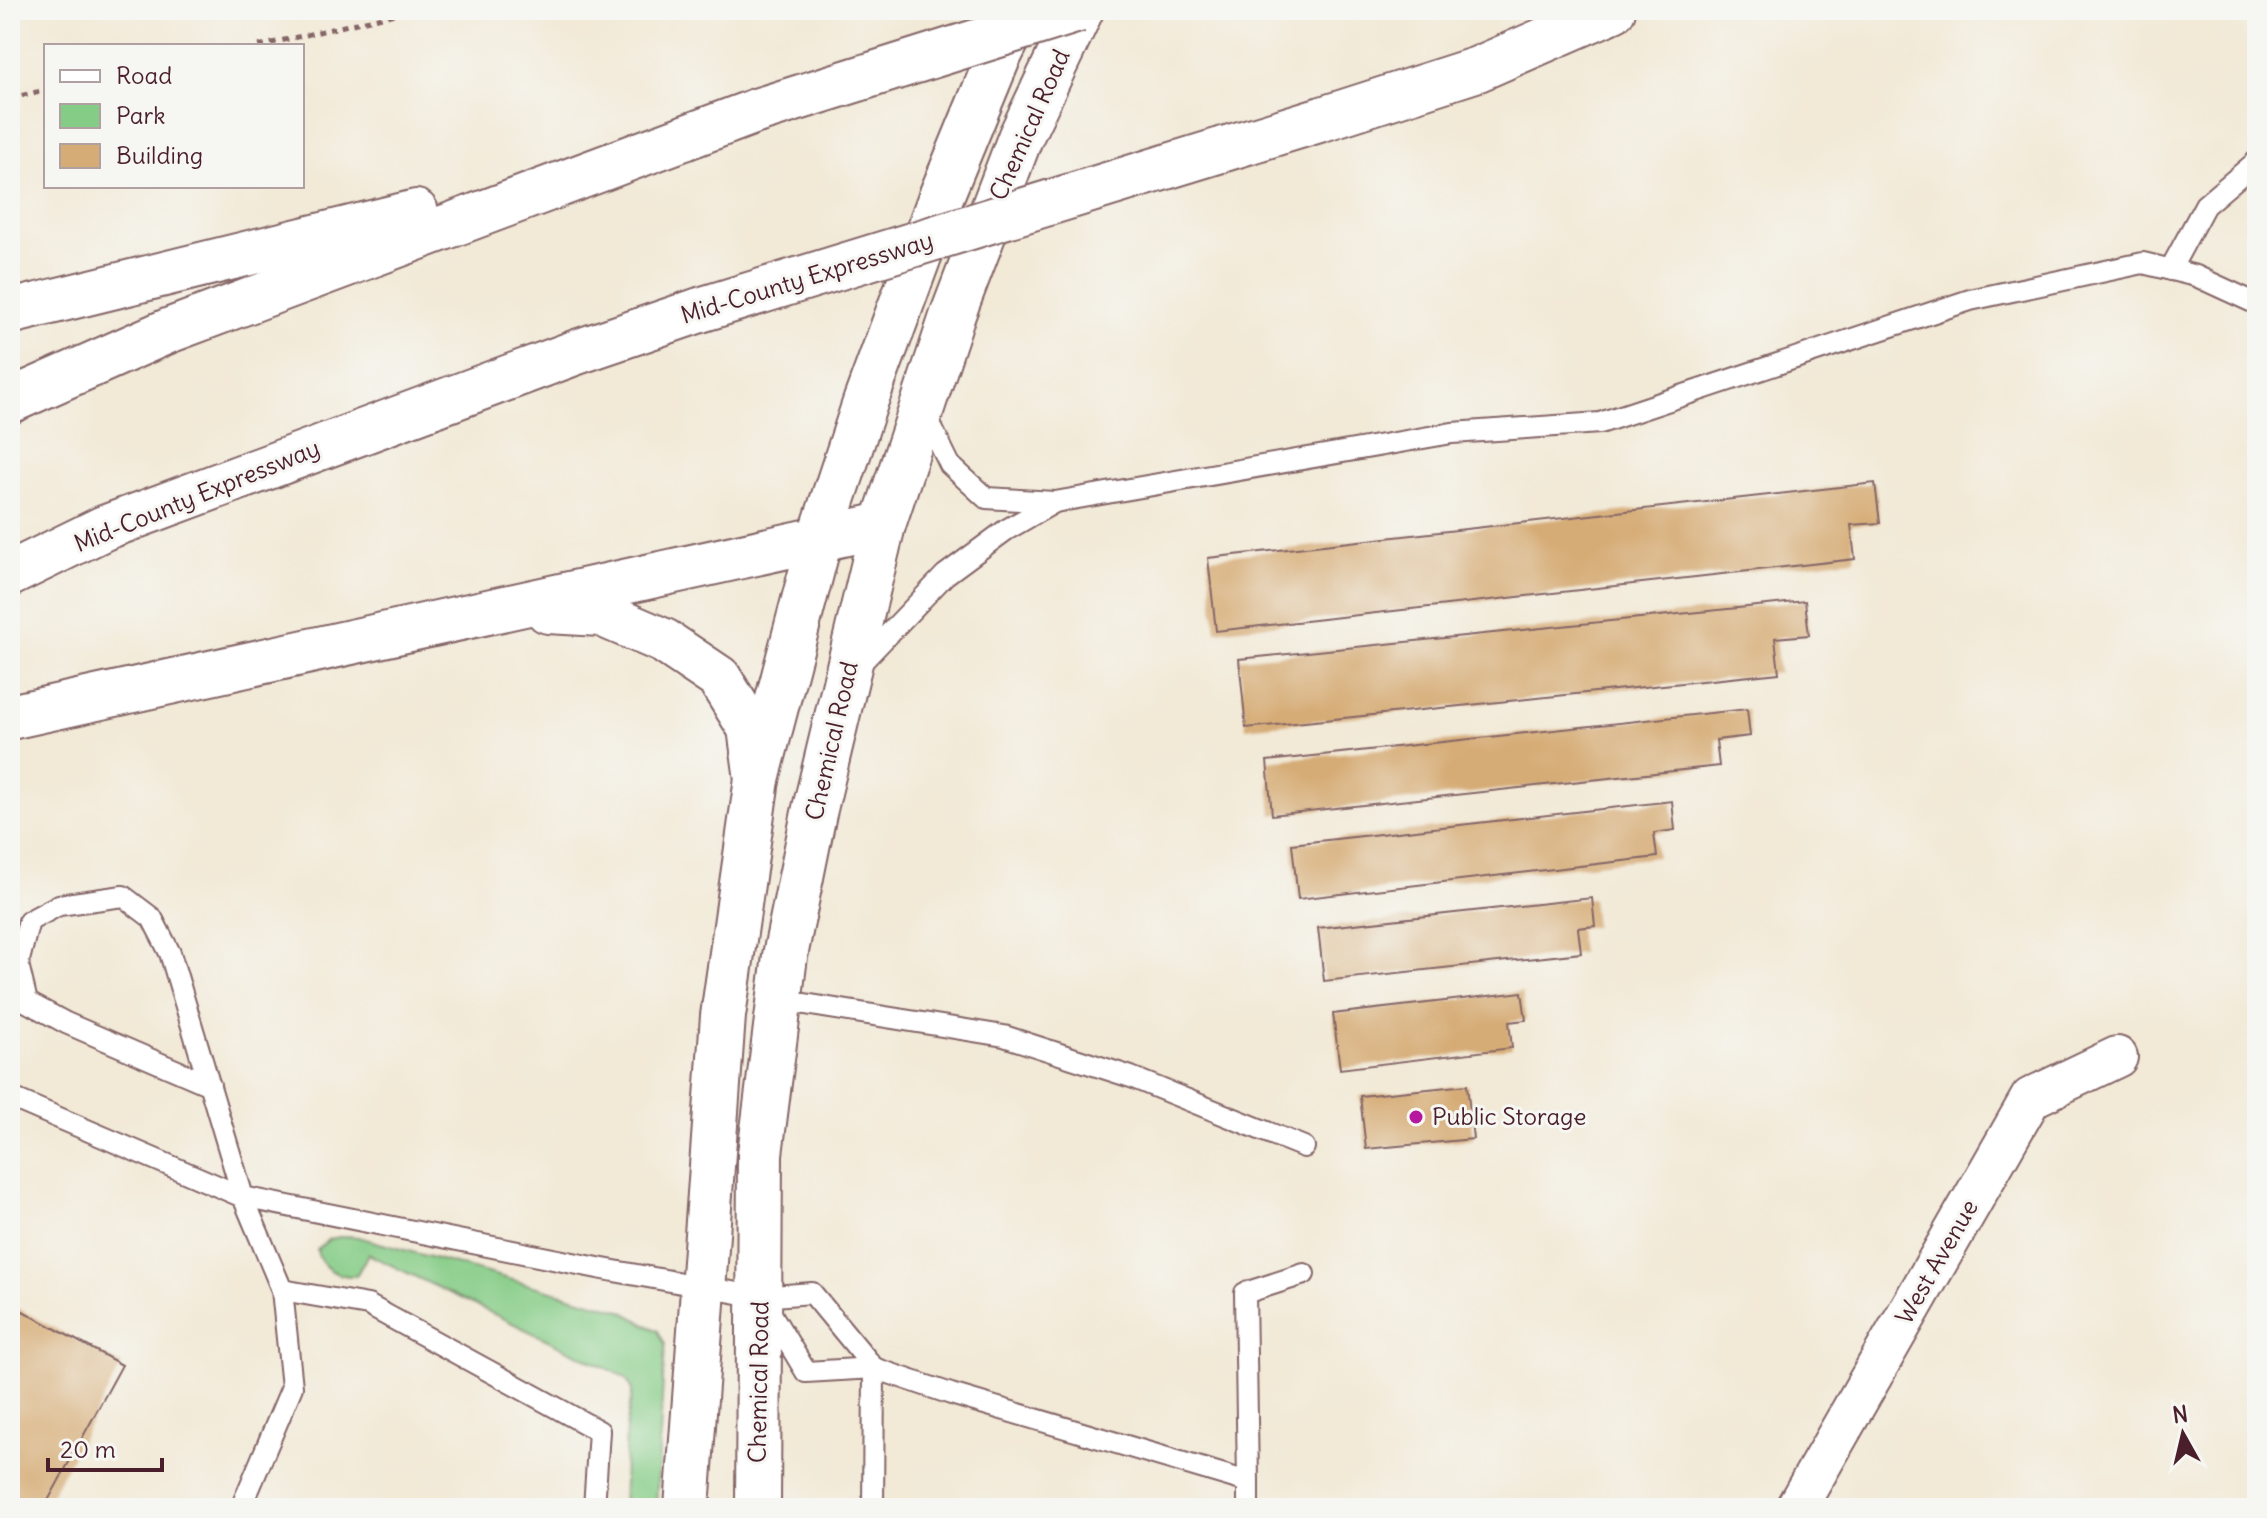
<svg xmlns="http://www.w3.org/2000/svg" width="2267" height="1518" viewBox="0 0 2267 1518" font-family="Delius,sans-serif">
<style>
.green{fill:#85cc86;stroke:#687658;stroke-width:2}
.building{fill:#d6ac76}
.lines{fill:none;stroke-linecap:round;stroke-linejoin:round}
.lane-casing{stroke:#856667;stroke-width:24}
.street-casing{stroke:#856667;stroke-width:44}
.secondary-casing{stroke:#856667;stroke-width:48}
.highway-casing{stroke:#856667;stroke-width:48}
.path{stroke:#856667;stroke-width:5;stroke-dasharray:6 6;stroke-linecap:butt}
.lane{stroke:#fff;stroke-width:20}
.street{stroke:#fff;stroke-width:40}
.secondary{stroke:#fff;stroke-width:44}
.highway{stroke:#fff;stroke-width:44}
.highway-bridge-casing{stroke:#856667;stroke-width:48;stroke-linecap:butt}
.highway-bridge{stroke:#fff;stroke-width:44}
.poi-dot{fill:#b5179e;stroke:#f6f6f2;stroke-width:3}
.labels{text-anchor:middle;stroke-width:6;stroke-linejoin:round;paint-order:stroke}
.street-label{font-size:24px;fill:#4a1f2b;stroke:#f6f6f2}
.poi-label{font-size:24px;fill:#4a1f2b;stroke:#f6f6f2;text-anchor:start}
</style>
<rect width="100%" height="100%" fill="#f6f6f2"/>
<filter id="ink" filterUnits="userSpaceOnUse"><feTurbulence type="fractalNoise" baseFrequency=".0125" numOctaves="2"/><feDisplacementMap in="SourceGraphic" scale="16" xChannelSelector="R" yChannelSelector="G"/><feConvolveMatrix kernelMatrix="1 2 1 2 8 2 1 2 1" color-interpolation-filters="sRGB"/></filter>
<filter id="wash" filterUnits="userSpaceOnUse"><feTurbulence type="fractalNoise" baseFrequency=".006" numOctaves="4" result="noise"/><feDisplacementMap in="SourceGraphic" scale="32" xChannelSelector="R" yChannelSelector="G"/><feGaussianBlur stdDeviation="1.8" result="paint"/><feColorMatrix in="noise" values="0 0 0 0 0 0 0 0 0 0 0 0 0 0 0 0 0 1.4 0 .05"/><feComposite in="paint" operator="in"/></filter>
<g filter="url(#wash)">
<rect width="100%" height="100%" fill="#f2e9d6"/>
<path class="green" d="M346,1236L358,1237L620,1310L658,1331L665,1344L656,1508H623L626,1428L632,1394V1388L625,1377L368,1254L356,1276C337,1277 320,1268 317,1250L329,1239Z"/>
<g id="blocks">
<g class="building">
<path d="M1875,483L1880,523L1851,525L1855,559L1216,631L1208,558Z"/>
<path d="M1805,601L1809,635L1775,638L1779,673L1246,728L1239,659Z"/>
<path d="M1747,709L1750,736L1716,740L1719,766L1272,815L1267,761Z"/>
<path d="M1672,801L1675,830L1654,833L1657,857L1298,899L1292,844Z"/>
<path d="M1592,898L1595,926L1578,928L1581,953L1324,981L1318,928Z"/>
<path d="M1522,992L1526,1020L1509,1022L1512,1048L1340,1069L1333,1014Z"/>
<path d="M1467,1085L1473,1139L1366,1149L1360,1096Z"/>
<path d="M10,1304L122,1365L44,1508H10Z"/>
</g>
</g>
</g>
<g filter="url(#ink)">
<use href="#blocks" fill-opacity="0" stroke="#856667" stroke-width="2"/>
<g class="lines">
<defs>
<g id="lane">
<path d="M2170,270L2205,205L2257,161"/>
<path d="M924,412L950,465L986,498L1055,502L1452,433L1600,423L1970,300L2143,263L2196,276L2257,304"/>
<path d="M858,666L945,575L1006,530L1053,503"/>
<path d="M780,1000L1004,1036L1131,1077L1304,1147"/>
<path d="M210,1085L66,1023L27,1002L18,964L29,921L59,905L123,896L152,918L170,953L243,1197L603,1269L760,1297L812,1293L874,1368L951,1394L1248,1482V1508"/>
<path d="M10,1097L243,1197L282,1290L292,1387L241,1508"/>
<path d="M282,1290L368,1305L599,1431L594,1508"/>
<path d="M767,1307L806,1372L874,1368L873,1508"/>
<path d="M1248,1482L1245,1293L1304,1274"/>
</g>
<path id="street" d="M1796,1508L2031,1098L2117,1057"/>
<g id="secondary">
<path d="M687,1508L723,1016L757,779L820,539L866,400L940,199L998,58L1022,10"/>
<path d="M758,1508L760,1154L785,956L814,813L883,525L953,314L1020,138L1081,10"/>
</g>
<g id="highway">
<path d="M1322,119L1478,69L1613,10"/>
<path d="M10,312L416,212"/>
<path d="M10,401L168,331L756,111"/>
<path d="M10,574L104,528L577,352L700,310"/>
<path d="M548,611L601,614L664,641L719,678L750,728L757,779"/>
<path d="M10,717L883,525"/>
</g>
</defs>
<use href="#lane" class="lane-casing"/>
<use href="#street" class="street-casing"/>
<use href="#secondary" class="secondary-casing"/>
<use href="#highway" class="highway-casing"/>
<g class="path">
<path d="M259,46L412,10"/>
<path d="M10,98L46,90"/>
</g>
<use href="#lane" class="lane"/>
<use href="#street" class="street"/>
<use href="#secondary" class="secondary"/>
<use href="#highway" class="highway"/>
<defs>
<g id="highway-bridge">
<path d="M756,111L1078,10"/>
<path d="M700,310L1322,119"/>
</g>
</defs>
<use href="#highway-bridge" class="highway-bridge-casing"/>
<use href="#highway-bridge" class="highway-bridge"/>
</g>
</g>
<circle class="poi-dot" cx="1416" cy="1117" r="8"/>
<g class="labels">
<g class="street-label">
<text transform="translate(1030 125) rotate(-66)" y="8">Chemical Road</text>
<text transform="translate(807 278) rotate(-17)" y="8">Mid-County Expressway</text>
<text transform="translate(197 496) rotate(-22)" y="8">Mid-County Expressway</text>
<text transform="translate(832 741) rotate(-77)" y="8">Chemical Road</text>
<text transform="translate(1937 1262) rotate(-60)" y="8">West Avenue</text>
<text transform="translate(759 1382) rotate(-89)" y="8">Chemical Road</text>
</g>
<g class="poi-label">
<text x="1432" y="1125">Public Storage</text>
</g>
</g>
<rect width="2267" height="1518" fill="none" stroke="#f6f6f2" stroke-width="40"/>
<rect x="44" y="44" width="260" height="144" fill="#f6f6f2" stroke="#b1a0a2" stroke-width="2"/>
<rect x="60" y="70" width="40" height="12" fill="#ffffff" stroke="#b1a0a2" stroke-width="2"/>
<text x="116" y="84" font-size="24" fill="#4a1f2b">Road</text>
<rect x="60" y="104" width="40" height="24" fill="#85cc86" stroke="#b1a0a2" stroke-width="2"/>
<text x="116" y="124" font-size="24" fill="#4a1f2b">Park</text>
<rect x="60" y="144" width="40" height="24" fill="#d6ac76" stroke="#b1a0a2" stroke-width="2"/>
<text x="116" y="164" font-size="24" fill="#4a1f2b">Building</text>
<g transform="translate(2183 1434) rotate(352)" stroke="#f6f6f2" stroke-width="6" paint-order="stroke">
<path d="M0-6L14 30L0 20L-14 30Z" fill="#4a1f2b"/>
<text y="-12" font-size="22" font-weight="bold" text-anchor="middle" fill="#4a1f2b">N</text>
</g>
<path d="M48 1458v12h114v-12" fill="none" stroke="#4a1f2b" stroke-width="4"/>
<text x="60" y="1458" font-size="24" fill="#4a1f2b" stroke="#f6f6f2" stroke-width="6" paint-order="stroke">20 m</text>
</svg>
